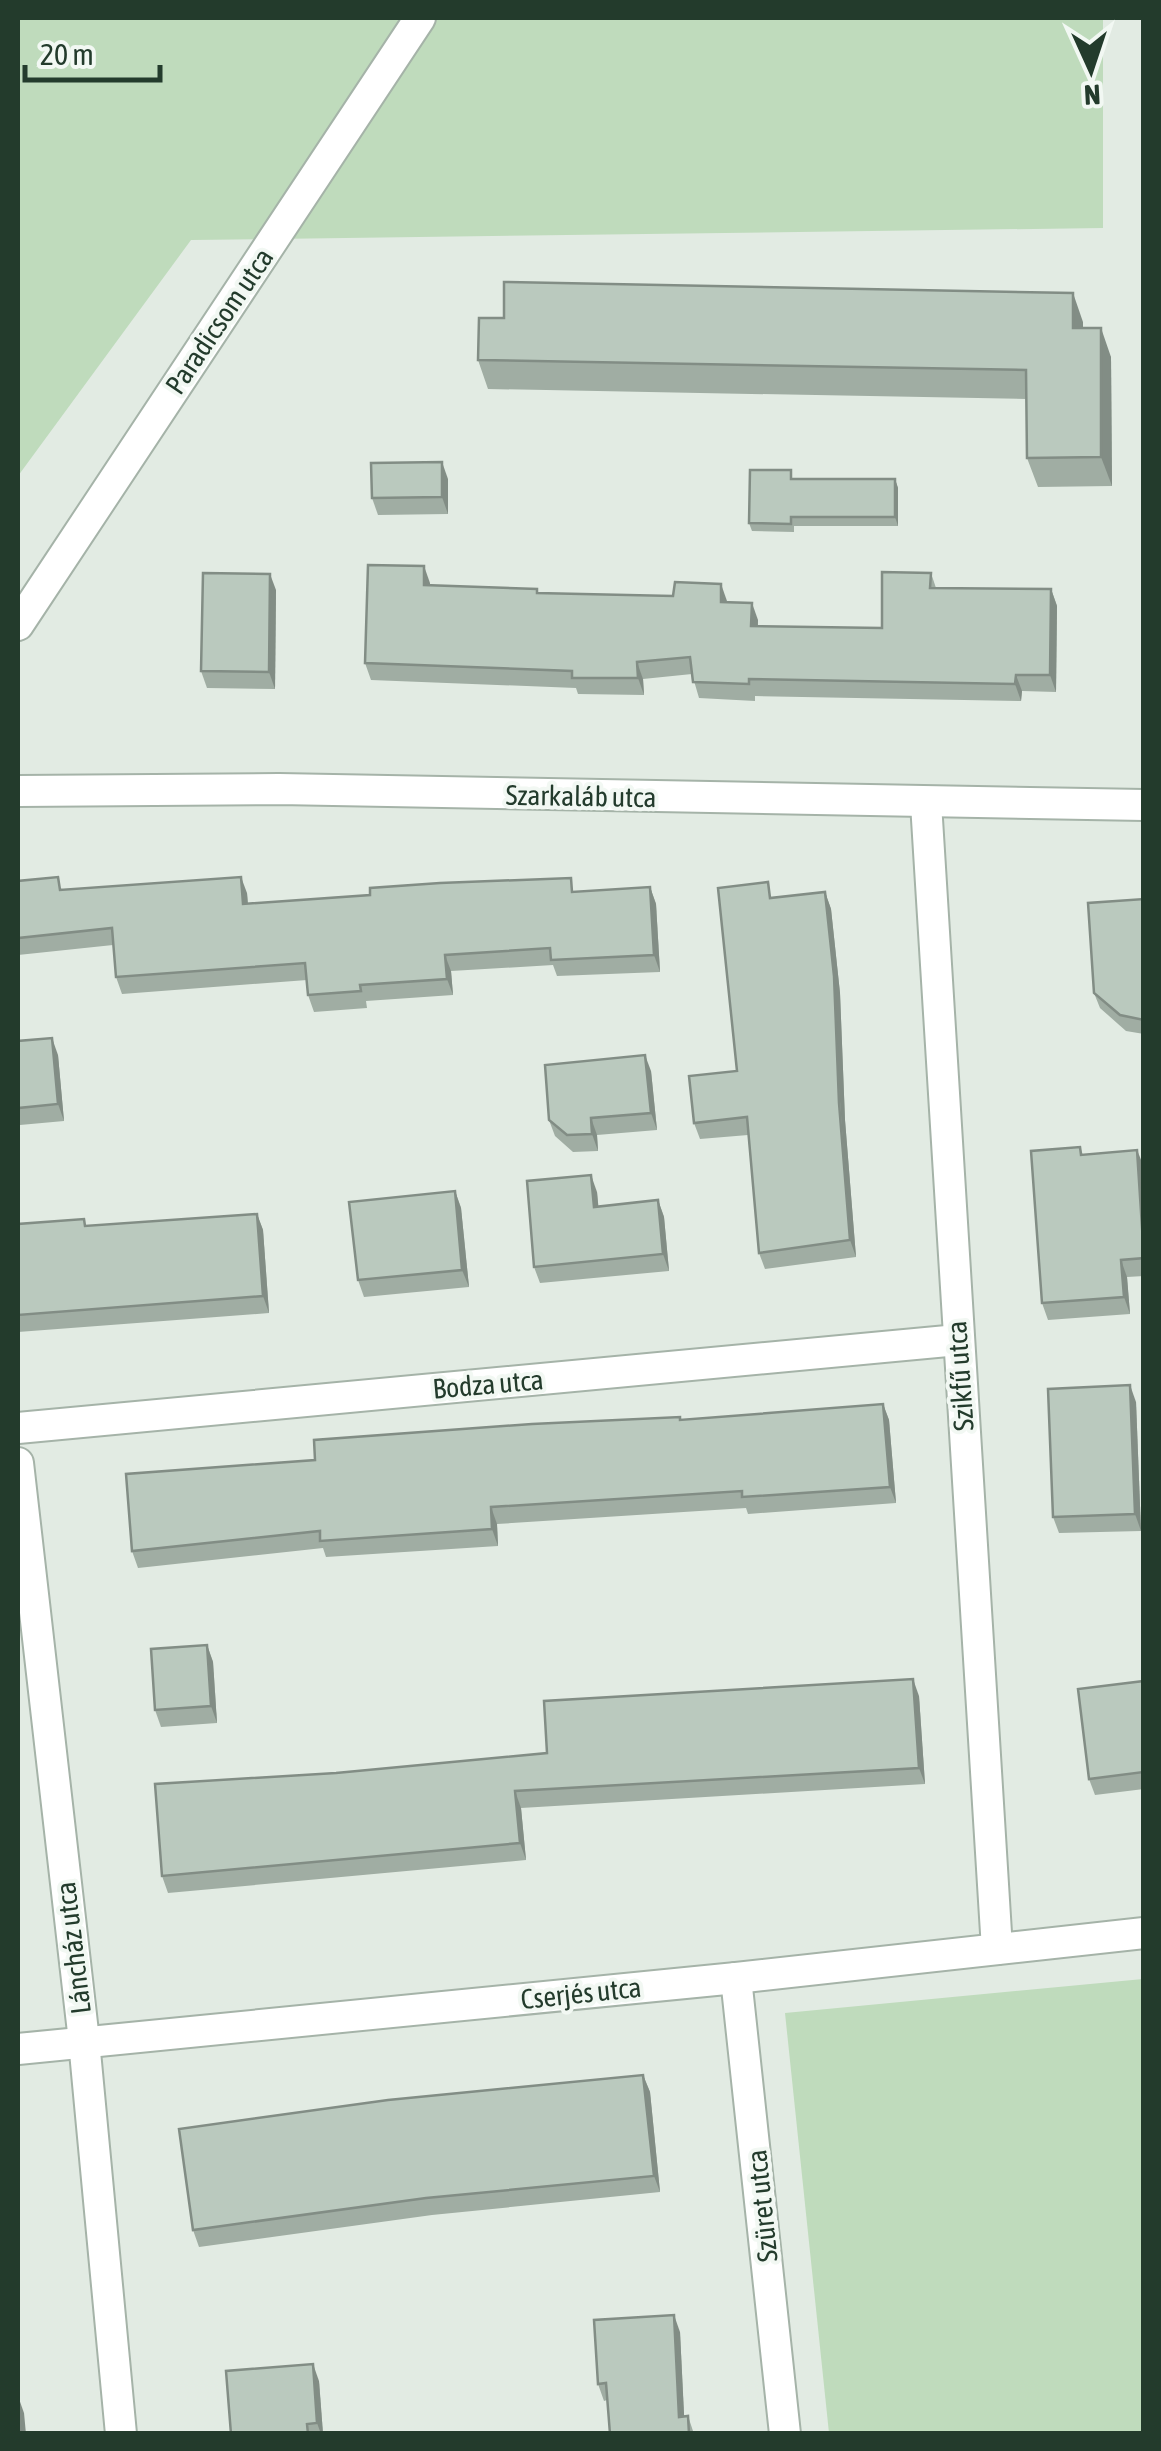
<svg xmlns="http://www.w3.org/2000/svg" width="1161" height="2451" viewBox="0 0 1161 2451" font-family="'Asap Condensed',sans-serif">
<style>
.green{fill:#bfdbbc}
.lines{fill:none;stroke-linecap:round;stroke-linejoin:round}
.minor-casing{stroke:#a5b3a8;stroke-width:34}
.minor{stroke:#fff;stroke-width:30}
.wall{fill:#a0ada3}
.shaded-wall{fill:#828d85}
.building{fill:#bac9be;stroke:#828d85;stroke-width:2.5}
.labels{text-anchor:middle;stroke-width:8;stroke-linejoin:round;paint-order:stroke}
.street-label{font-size:28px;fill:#233b2c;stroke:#f2f8f3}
</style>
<rect width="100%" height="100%" fill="#e2ebe3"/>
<g class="green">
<path d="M18,18H1103V228L191,240L18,476Z"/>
<path d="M1143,1979V2433H829L785,2013Z"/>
</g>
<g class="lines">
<defs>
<g id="minor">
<path d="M18,625L420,18"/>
<path d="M18,791L279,789L1144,805"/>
<path d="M926,803L997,1949"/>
<path d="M18,1428L958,1340"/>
<path d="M18,1463L84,2041L121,2434"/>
<path d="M736,1978L785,2434"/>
<path d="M18,2049L736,1978L1144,1933"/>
</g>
</defs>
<use href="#minor" class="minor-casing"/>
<use href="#minor" class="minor"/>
</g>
<g class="wall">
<path d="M1083,322V328L1111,357L1112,486L1038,487L1027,458L1026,399L488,389L478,360Z"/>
<path d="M448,479V514L378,515L372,498Z"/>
<path d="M794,479H895L898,488V526H794V532L752,531L749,523Z"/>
<path d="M931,573L936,588L1051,589L1057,606L1056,692L1022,691L1021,701L755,696V701L699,698L692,674L643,679L644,695L578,694L576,688L371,680L365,663L430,583V585L539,593L727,602L758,620V626L882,628Z"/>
<path d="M276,590L275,689L207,688L201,671Z"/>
<path d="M18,881L63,889L247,893L248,904L576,892L650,887L656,904L660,972L557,976L553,965L451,971L453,995L366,1001L367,1008L314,1012L308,995L307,980L122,994L116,977L113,945L18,955Z"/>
<path d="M825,892L831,909L840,993L845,1120L856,1257L765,1269L759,1253L748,1135L700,1139L694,1123L737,1071L774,898Z"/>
<path d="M1144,899V1034L1126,1031L1100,1008L1094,993Z"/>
<path d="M18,1037L19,1041L58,1055L64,1121L20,1125L18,1127Z"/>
<path d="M651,1071L657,1130L597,1135L598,1151L573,1152L555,1136L549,1120Z"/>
<path d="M1080,1147L1083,1155L1143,1167L1144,1276L1127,1277L1130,1314L1048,1320L1042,1303Z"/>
<path d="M455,1191L461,1208L469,1287L364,1297L358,1280Z"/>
<path d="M597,1192L598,1206L658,1200L664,1217L669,1271L540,1283L534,1267Z"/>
<path d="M257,1214L263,1230L269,1313L18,1332V1224L86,1226Z"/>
<path d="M1136,1402L1141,1531L1059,1533L1053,1517Z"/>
<path d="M883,1404L889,1420L896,1503L748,1514L746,1508L497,1524L498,1546L326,1557L323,1548L138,1568L132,1551L315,1460L681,1420Z"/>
<path d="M207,1645L213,1662L217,1723L161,1727L155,1710Z"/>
<path d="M1144,1681V1789L1095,1795L1089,1779Z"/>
<path d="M919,1696L925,1784L521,1808L526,1860L168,1893L162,1876L336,1773L547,1753Z"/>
<path d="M643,2075L650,2092L660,2192L432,2215L199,2247L193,2230Z"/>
<path d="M680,2332L684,2416H688L694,2434H610L607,2400L604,2401L598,2384Z"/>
<path d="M319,2381L323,2434H231Z"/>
</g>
<g class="shaded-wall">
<path d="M1073,293L1083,322V356L1073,328Z"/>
<path d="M1101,328L1111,357L1112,486L1101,457Z"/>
<path d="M442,462L448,479V514L442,497Z"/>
<path d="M895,479L898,488V526L895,517Z"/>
<path d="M424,566L430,583V602L424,585Z"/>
<path d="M270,574L276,590L275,689L269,672Z"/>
<path d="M721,584L727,601V618L721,602Z"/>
<path d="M1051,589L1057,606L1056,692L1050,675Z"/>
<path d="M752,603L758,620L757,643L751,626Z"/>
<path d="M637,662L643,679L644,695L638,678Z"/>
<path d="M1016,675L1022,691L1021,701L1015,684Z"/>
<path d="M241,877L247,893L249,921L243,904Z"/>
<path d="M650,887L656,904L660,972L654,955Z"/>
<path d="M825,892L831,909L840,993L845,1120L856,1257L850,1240Z"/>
<path d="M445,955L451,971L453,995L447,979Z"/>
<path d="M52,1038L58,1055L64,1121L58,1104Z"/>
<path d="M645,1055L651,1071L657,1130L651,1113Z"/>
<path d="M591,1118L597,1135L598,1151L592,1134Z"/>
<path d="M1137,1150L1144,1167V1238Z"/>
<path d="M591,1175L597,1192L600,1223L594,1207Z"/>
<path d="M455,1191L461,1208L469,1287L462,1270Z"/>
<path d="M658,1200L664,1217L669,1271L663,1254Z"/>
<path d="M257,1214L263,1230L269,1313L263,1296Z"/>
<path d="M1121,1260L1127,1277L1130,1314L1124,1297Z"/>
<path d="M1130,1385L1136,1402L1141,1531L1135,1514Z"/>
<path d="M883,1404L889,1420L896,1503L890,1487Z"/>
<path d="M491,1507L497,1524L498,1546L492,1529Z"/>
<path d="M207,1645L213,1662L217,1723L211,1706Z"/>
<path d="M913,1679L919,1696L925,1784L919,1768Z"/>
<path d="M515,1791L521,1808L526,1860L520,1843Z"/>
<path d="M643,2075L650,2092L660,2192L654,2176Z"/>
<path d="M674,2315L680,2332L685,2434L679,2417Z"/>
<path d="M313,2364L319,2381L323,2434H321L317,2423Z"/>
<path d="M18,2396L24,2413L26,2434H21Z"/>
</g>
<g class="building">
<path d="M504,282L1073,293V328H1101V457L1027,458L1026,370L478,360L479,318H504Z"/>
<path d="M442,462V497L372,498L371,463Z"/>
<path d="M750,470H791V479H895V517H791V524L749,523Z"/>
<path d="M368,565L424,566V585L537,589V593L673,596L675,582L721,584V602L752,603L751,626L882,628V572L931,573L930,588L1051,589L1050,675H1016L1015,684L749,679V684L693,682L690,657L637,662L638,678H572V671L365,663Z"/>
<path d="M203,573L270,574L269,672L201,671Z"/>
<path d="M58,877L60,890L241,877L243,904L370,895V888L440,883L571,878L572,892L650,887L654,955L551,960L550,948L445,955L447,979L360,985L361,991L308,995L305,963L116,977L112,928L18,938V881Z"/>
<path d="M768,882L770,898L825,892L834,976L839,1103L850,1240L759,1253L747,1117L694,1123L689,1076L737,1071L718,888Z"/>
<path d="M1144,899V1020L1120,1015L1094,993L1088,903Z"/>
<path d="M52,1038L58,1104L18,1108V1041Z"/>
<path d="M645,1055L651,1113L591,1118L592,1134L567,1135L549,1120L545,1065Z"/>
<path d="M1080,1147L1081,1155L1137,1150L1144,1258L1121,1260L1124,1297L1042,1303L1031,1151Z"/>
<path d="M591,1175L594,1207L658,1200L663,1254L534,1267L527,1181Z"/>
<path d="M455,1191L462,1270L358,1280L349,1202Z"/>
<path d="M257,1214L263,1296L18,1315V1224L84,1219L85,1226Z"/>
<path d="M1130,1385L1135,1514L1053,1517L1048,1389Z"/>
<path d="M883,1404L890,1487L742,1497V1491L491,1507L492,1529L320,1541V1531L132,1551L126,1474L315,1460L314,1440L532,1424L680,1417V1420Z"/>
<path d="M207,1645L211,1706L155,1710L151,1649Z"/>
<path d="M913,1679L919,1768L515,1791L520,1843L162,1876L155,1784L336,1773L547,1753L544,1701Z"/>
<path d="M1144,1681V1772L1089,1779L1078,1689Z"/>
<path d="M643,2075L654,2176L426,2198L193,2230L179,2129L388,2100Z"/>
<path d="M674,2315L679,2417L688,2416L689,2434H610L606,2383L598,2384L594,2320Z"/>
<path d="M313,2364L317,2423L307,2424L308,2434H231L226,2371Z"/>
<path d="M18,2396L21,2434H18Z"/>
</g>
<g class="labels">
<g class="street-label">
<text transform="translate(219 321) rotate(-56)" y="10">Paradicsom utca</text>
<text transform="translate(581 796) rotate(1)" y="10">Szarkaláb utca</text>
<text transform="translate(960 1376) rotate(-94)" y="10">Szikfű utca</text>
<text transform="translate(488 1384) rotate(-5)" y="10">Bodza utca</text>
<text transform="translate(73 1948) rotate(-97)" y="10">Láncház utca</text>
<text transform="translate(581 1993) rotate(-6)" y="10">Cserjés utca</text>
<text transform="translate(762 2206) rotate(-96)" y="10">Szüret utca</text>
</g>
</g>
<rect width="1161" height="2451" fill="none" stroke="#233b2c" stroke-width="40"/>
<g transform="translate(1091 70) rotate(177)" stroke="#f2f8f3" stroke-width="8" paint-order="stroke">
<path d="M0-8L18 38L0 25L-18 38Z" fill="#233b2c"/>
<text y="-15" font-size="28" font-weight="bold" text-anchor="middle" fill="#233b2c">N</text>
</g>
<path d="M25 65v15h135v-15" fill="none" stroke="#233b2c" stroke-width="5"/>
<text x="40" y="65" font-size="30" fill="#233b2c" stroke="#f2f8f3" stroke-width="8" paint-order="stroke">20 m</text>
</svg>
